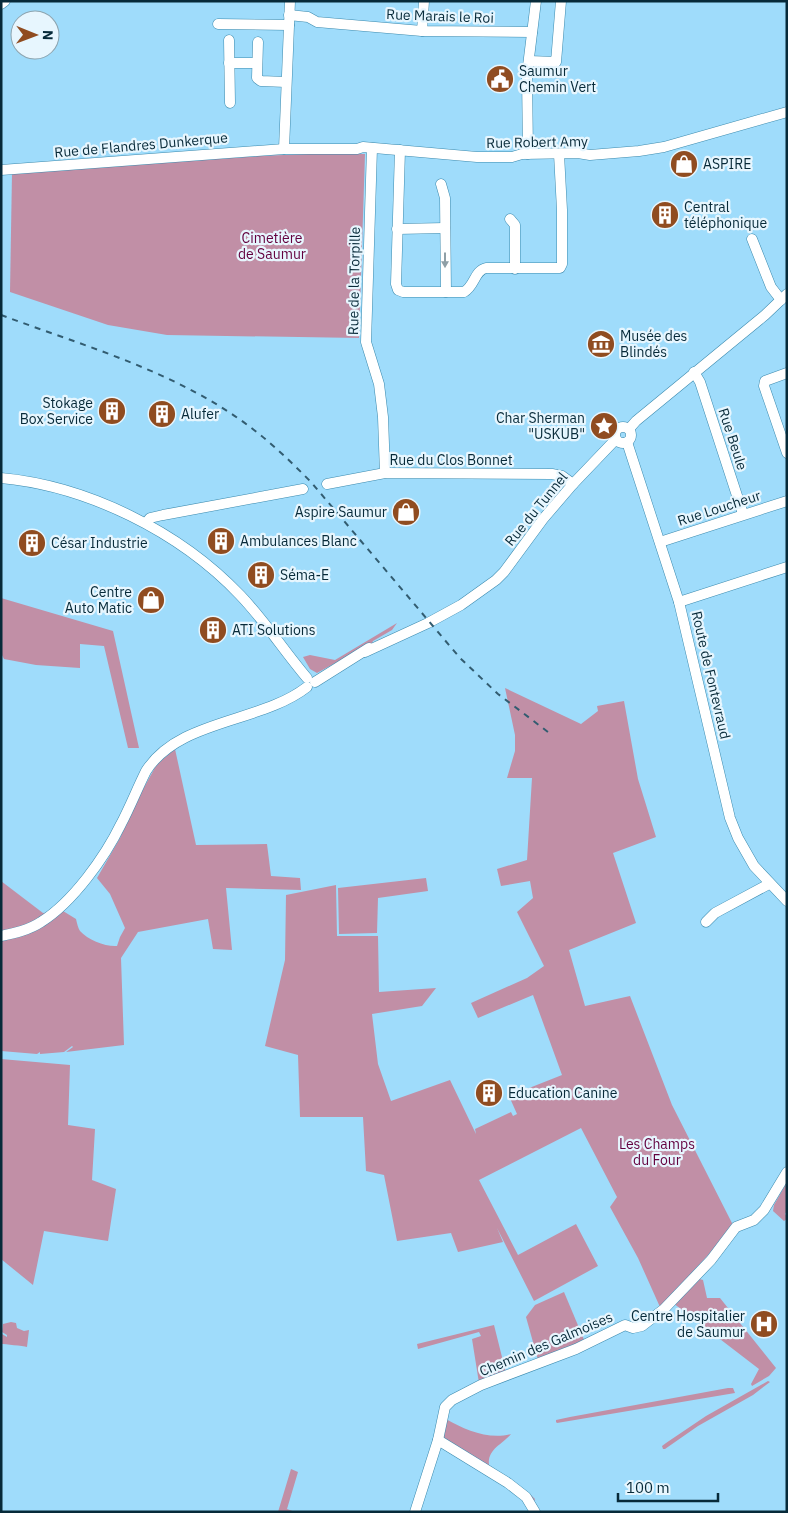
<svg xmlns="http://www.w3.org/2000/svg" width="788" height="1513" viewBox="0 0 788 1513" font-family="'IBM Plex Sans',sans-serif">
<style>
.green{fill:#c18fa6}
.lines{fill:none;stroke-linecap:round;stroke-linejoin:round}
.minor-casing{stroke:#3b8aae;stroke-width:11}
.minor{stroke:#fff;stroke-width:10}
.rail{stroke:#325c70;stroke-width:2;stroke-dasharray:6 6;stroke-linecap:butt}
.oneway{fill:#8f9fa6}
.labels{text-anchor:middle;stroke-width:4.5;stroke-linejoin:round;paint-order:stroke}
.street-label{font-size:14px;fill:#072a39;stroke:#e7f6fe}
.poi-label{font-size:14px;fill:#072a39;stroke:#e7f6fe;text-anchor:start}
.park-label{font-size:14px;fill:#63013e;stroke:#e7f6fe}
</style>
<rect width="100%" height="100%" fill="#9fdcfb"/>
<g class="green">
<path d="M309,154H365L359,338L167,335L108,325L10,292L12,173L258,156Z"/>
<path d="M1,598L113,631L139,748H128L104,646L80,644V668L36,665L4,659L1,653Z"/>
<path d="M397,623L392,630L373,641L372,643H368L361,649L317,673L310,669L303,657L310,655L335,660Z"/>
<path d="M505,688L581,724L598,711L597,706L624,701L638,779L656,837L613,853L636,923L569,950L585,1006L630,996L672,1105L734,1227L660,1307L638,1258L610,1207L617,1197L581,1128L479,1180L518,1255L576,1224L598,1266L534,1301L497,1228L503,1242L458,1252L451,1233L397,1241L384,1175L366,1171L363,1117H300L298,1055L265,1046L285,960L286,895L336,885L337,936H378L379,992L436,988L422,1006L372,1014L378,1064L391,1101L450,1080L476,1134L475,1129L511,1112L513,1116L517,1114L509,1096L562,1075L533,995L478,1018L471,1003L527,978L544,966L517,912L533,898L530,881L501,886L497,869L527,860L532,778H507L515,751V735Z"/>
<path d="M175,749L196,845L267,844L271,876L300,878L301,890L226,888L232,950L213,949L208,919L138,932L121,958L124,1045L66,1052L73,1047L72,1046L64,1052L40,1054V1052L37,1054L1,1051V881L43,913L63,911L76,919C77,923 78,928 80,931C88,940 106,947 117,946L120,937L125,928L110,894L97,878L120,838L137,800L157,764Z"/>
<path d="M426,878L428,891L378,898L377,933L339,934L338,888Z"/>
<path d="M1,1059L70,1065L68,1125L95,1129L92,1180L116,1189L108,1241L44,1231L33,1285L1,1259Z"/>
<path d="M787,1182V1211L785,1214L787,1216V1219L784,1221L773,1211L774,1205Z"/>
<path d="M696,1278L703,1280L707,1298H720L776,1368L769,1376L752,1386L751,1384L759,1369L673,1303Z"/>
<path d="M564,1292L585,1342L538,1360L526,1317L535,1305Z"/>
<path d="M11,1322L16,1323L17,1328L24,1331L29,1330L27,1347C23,1346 5,1344 1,1344L2,1334L7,1337V1335L2,1332L3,1324Z"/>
<path d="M494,1325L506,1373L479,1383L472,1339L481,1336L479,1332L418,1349L417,1344Z"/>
<path d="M768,1381L770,1382L753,1395L698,1426L665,1449H663L662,1446L666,1443L706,1416Z"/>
<path d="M728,1388H733L735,1393L557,1423L556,1422V1420L570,1417Z"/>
<path d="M446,1419C465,1430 489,1440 511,1434C503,1444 487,1449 489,1465L532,1496L535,1499L534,1502L448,1442L443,1436Z"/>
<path d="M291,1469L298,1472L287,1509L295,1512H278Z"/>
</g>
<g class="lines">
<defs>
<g id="minor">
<path d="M1,4L5,1"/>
<path d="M289,15L308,17L317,22L422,31L532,32"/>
<path d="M218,24L289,25"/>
<path d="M422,31L424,1"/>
<path d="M229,40L230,103"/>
<path d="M258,42L257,78L261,81L286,82"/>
<path d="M529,61L556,62L561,1"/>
<path d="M229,63H257"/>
<path d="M372,148L366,342L379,384L383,417L385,473"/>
<path d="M284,149L290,1"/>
<path d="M400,150L396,284L398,290L403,292H464C475,286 474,271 486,268H560L562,264V210L559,154"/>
<path d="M528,154L527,74L536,1"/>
<path d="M1,170L284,149H357L363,147L477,157H512L522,154L578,153L590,155L639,151L664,147L787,112"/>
<path d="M441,184L445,198L446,292"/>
<path d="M510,219L515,225V269"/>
<path d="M397,229L445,228"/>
<path d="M752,239L771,287L781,300"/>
<path d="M694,372L700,382L743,514"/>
<path d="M787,373L765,381L764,386L787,453"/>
<circle cx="623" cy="435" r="8"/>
<path d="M629,429L636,421L765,315L787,294"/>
<path d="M627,442L679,602L730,818L738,838L754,866L787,901"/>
<path d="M1,478C88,486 180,532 240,595C265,621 284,651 307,678"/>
<path d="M327,484L385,473L552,474L562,476L573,484"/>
<path d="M146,523L150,518L163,515L303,489"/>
<path d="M660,542L787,501"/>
<path d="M679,602L787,567"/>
<path d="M365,652L428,623L461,605L496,580L504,572L543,519L573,484L616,439"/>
<path d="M315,682L369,648"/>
<path d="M706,922L715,913L769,884"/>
<path d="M1,936C15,933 29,930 41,922C73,902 105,857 121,824C130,807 137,789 146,771C179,719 261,723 307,687"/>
<path d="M438,1440L508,1483L526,1497L535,1512"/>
<path d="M415,1512L438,1440L445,1407L452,1400L481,1385L576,1349L625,1325L633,1328L642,1326L664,1309L711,1260L736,1227L754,1220L764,1210L787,1172"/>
</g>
</defs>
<use href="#minor" class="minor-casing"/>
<use href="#minor" class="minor"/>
<path class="rail" d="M1,315C87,347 181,373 254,430C275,446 293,464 311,482L460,658L498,694L548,732"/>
</g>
<defs><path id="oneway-solid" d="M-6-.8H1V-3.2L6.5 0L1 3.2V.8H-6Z" transform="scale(1.25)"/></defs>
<use class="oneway" href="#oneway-solid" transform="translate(445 260) rotate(90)"/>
<defs>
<symbol id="civic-disc" viewBox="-11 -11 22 22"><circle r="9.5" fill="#904c20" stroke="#e7f6fe"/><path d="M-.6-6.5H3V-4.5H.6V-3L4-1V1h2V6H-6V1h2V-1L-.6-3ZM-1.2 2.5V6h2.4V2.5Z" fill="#fff"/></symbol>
<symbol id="shop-disc" viewBox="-11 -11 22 22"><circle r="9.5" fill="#904c20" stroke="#e7f6fe"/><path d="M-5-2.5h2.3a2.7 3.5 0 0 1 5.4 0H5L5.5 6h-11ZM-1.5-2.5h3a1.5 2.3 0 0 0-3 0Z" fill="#fff"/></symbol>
<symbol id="building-disc" viewBox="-11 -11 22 22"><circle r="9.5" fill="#904c20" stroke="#e7f6fe"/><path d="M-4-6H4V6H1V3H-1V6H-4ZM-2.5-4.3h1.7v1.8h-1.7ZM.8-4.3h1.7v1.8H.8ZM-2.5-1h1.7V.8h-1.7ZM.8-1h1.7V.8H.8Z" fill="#fff"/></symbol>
<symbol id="museum-disc" viewBox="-11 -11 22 22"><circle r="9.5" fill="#904c20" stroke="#e7f6fe"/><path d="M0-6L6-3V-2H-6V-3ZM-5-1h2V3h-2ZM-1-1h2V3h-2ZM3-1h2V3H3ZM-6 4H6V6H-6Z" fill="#fff"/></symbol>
<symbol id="sight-disc" viewBox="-11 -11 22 22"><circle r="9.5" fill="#904c20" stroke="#e7f6fe"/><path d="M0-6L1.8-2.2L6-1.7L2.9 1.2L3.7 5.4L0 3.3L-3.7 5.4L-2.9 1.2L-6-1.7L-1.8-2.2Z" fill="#fff"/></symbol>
<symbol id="hospital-disc" viewBox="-11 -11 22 22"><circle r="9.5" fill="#904c20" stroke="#e7f6fe"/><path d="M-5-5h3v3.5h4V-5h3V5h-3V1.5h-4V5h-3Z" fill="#fff"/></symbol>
</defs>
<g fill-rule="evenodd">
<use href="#civic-disc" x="484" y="63" width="32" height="32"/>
<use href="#shop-disc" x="668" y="148" width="32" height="32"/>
<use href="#building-disc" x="649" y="199" width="32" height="32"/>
<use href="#museum-disc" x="585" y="328" width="32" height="32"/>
<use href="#building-disc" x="96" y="395" width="32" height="32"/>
<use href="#building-disc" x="146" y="398" width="32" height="32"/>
<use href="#sight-disc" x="588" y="410" width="32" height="32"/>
<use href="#shop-disc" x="390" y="496" width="32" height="32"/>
<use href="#building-disc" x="205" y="525" width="32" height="32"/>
<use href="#building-disc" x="16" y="527" width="32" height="32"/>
<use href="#building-disc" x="245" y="559" width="32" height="32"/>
<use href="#shop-disc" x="135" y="584" width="32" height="32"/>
<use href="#building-disc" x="197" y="614" width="32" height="32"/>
<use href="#building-disc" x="473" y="1077" width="32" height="32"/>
<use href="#hospital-disc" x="748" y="1308" width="32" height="32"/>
</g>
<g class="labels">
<g class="street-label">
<text transform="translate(440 16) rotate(2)" y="5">Rue Marais le Roi</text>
<text transform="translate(537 142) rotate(-1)" y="5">Rue Robert Amy</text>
<text transform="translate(141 145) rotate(-5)" y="5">Rue de Flandres Dunkerque</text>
<text transform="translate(354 281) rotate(-89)" y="5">Rue de la Torpille</text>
<text transform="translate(733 439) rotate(72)" y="5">Rue Beule</text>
<text x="451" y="465">Rue du Clos Bonnet</text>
<text transform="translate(719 508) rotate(-18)" y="5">Rue Loucheur</text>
<text transform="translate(536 509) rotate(-51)" y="5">Rue du Tunnel</text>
<text transform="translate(711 675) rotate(77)" y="5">Route de Fontevraud</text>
<text transform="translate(546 1344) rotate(-23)" y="5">Chemin des Galmoises</text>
</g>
<g class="poi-label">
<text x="519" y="76">Saumur<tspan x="519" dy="16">Chemin Vert</tspan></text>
<text x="703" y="169">ASPIRE</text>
<text x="684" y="212">Central<tspan x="684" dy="16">téléphonique</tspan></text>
<text x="620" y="341">Musée des<tspan x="620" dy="16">Blindés</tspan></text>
<text x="93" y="408" text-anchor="end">Stokage<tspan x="93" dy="16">Box Service</tspan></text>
<text x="181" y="419">Alufer</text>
<text x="585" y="423" text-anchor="end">Char Sherman<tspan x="585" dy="16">"USKUB"</tspan></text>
<text x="387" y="517" text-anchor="end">Aspire Saumur</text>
<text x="240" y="546">Ambulances Blanc</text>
<text x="51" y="548">César Industrie</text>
<text x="280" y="580">Séma-E</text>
<text x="132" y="597" text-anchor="end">Centre<tspan x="132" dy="16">Auto Matic</tspan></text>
<text x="232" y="635">ATI Solutions</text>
<text x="508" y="1098">Education Canine</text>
<text x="745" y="1321" text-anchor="end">Centre Hospitalier<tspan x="745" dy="16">de Saumur</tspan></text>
</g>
<g class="park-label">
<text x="272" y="243">Cimetière<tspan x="272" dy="16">de Saumur</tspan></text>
<text x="657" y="1149">Les Champs<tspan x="657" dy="16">du Four</tspan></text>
</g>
</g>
<rect width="788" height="1513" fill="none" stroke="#072a39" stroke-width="5"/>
<g transform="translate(35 35) rotate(91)"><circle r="24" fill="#e7f6fe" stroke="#8da4af"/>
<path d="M0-4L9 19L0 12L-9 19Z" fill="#904c20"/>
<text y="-8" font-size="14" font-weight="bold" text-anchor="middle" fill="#072a39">N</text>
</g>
<path d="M618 1493v8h100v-8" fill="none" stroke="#072a39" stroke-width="2.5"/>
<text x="626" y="1493" font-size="15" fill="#072a39" stroke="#e7f6fe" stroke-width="4" paint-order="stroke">100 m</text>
</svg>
